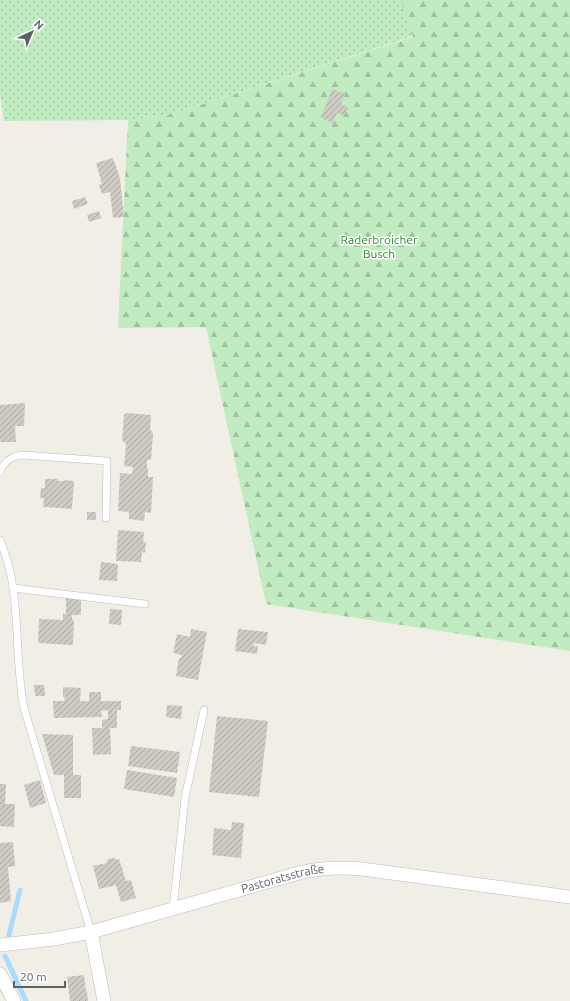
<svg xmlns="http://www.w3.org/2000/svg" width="570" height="1001" viewBox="0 0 570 1001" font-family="Ubuntu,sans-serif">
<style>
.grass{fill:url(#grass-dots)}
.forest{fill:url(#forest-firs)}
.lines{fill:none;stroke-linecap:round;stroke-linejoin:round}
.stream{stroke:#a8dcff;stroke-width:5}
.building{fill:url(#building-hatch)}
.lane-casing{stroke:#b8bcc1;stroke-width:8}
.street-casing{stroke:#b8bcc1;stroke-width:14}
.lane{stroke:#fff;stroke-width:7}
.street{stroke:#fff;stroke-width:13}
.labels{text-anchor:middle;stroke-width:3;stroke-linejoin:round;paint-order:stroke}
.park-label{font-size:12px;fill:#2c872e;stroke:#fff}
.street-label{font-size:12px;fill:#5d6268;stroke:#fff}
</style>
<defs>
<pattern id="grass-dots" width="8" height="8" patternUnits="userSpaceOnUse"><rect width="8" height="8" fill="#c1ebc0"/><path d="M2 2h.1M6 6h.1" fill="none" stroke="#a0c2a0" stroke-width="1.8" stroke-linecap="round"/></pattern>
<pattern id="forest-firs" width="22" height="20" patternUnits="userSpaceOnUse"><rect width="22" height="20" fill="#c1ebc0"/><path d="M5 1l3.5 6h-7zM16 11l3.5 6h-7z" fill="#a0c2a0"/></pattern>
<pattern id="building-hatch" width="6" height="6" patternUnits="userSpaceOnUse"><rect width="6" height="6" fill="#cecbc4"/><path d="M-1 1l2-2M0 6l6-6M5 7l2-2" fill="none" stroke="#aaa8a3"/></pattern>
</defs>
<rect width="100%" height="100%" fill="#f1eee6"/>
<path class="grass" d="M0,0H401L413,36L168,115L128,120L4,121L0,93Z"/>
<path class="forest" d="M401,0H570V651L266,604L206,327L118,328L128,120L168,115L413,37Z"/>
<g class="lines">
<g class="stream">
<path d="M9,935L20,890"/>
<path d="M5,956L26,1001"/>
</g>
</g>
<g class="building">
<path d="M332,89L345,94L341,104L348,107L344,116L337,113L333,123L321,118Z"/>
<path d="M113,158L120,178L124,217L113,218L110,192L102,194L99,185L102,184L96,163Z"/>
<path d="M85,197L88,204L74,209L72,201Z"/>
<path d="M99,211L101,218L89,222L87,215Z"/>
<path d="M25,403L24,426H15L16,442H0V405Z"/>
<path d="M127,413L151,415L150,430L153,433V434L151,460H147V468H148V477H153L151,513L145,512L144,521L129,519V512L118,511L120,473L132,474L133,467L124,466L126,444L122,440L124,415Z"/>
<path d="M45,479H58V481H65V480L74,481L72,509L44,507L43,508L44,498H40L41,488H45Z"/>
<rect x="87" y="512" width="9" height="8"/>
<path d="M118,530L144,532L143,542H146L145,553L142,552L141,562L116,561Z"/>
<path d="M101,562L118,564L117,581L99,580Z"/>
<path d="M66,598L81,600V615H72V620H74L73,645L38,643L39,619L63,620V614H66Z"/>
<path d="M110,609L122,610L121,625L109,624Z"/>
<path d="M191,629L207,632L198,680L176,676L179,658H181L182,655L173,653L177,634L190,637Z"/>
<path d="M238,629L268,632L266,645L254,643L253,646H258L257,654L235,651Z"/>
<path d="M34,685H44L45,696H35Z"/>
<path d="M63,687L81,688L80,701H89V692H101V701H121V710H117V728H110L111,754L93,755L92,728H102V720L108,719V710L101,711L102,717L54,718L53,701H64L65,697H63Z"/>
<path d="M167,705L182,706L181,719L166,717Z"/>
<path d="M217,716L268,721L259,797L209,792Z"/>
<path d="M42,734L73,735V775H81V798H64V775H54Z"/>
<path d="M131,746L180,752L177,773L128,766Z"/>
<path d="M127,770L177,778L174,797L124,789Z"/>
<path d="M40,780L46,803L30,808L24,785Z"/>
<path d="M0,784H6L5,804H15L14,827L0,826Z"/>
<path d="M232,822L244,823L241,858L212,855L214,828L231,830Z"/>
<path d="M13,842L15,866L8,867L11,901L0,903V843Z"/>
<path d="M114,858L117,860L119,859L126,881L131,880L136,898L121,902L116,885L99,889L93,866L106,863L108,859Z"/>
<path d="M84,975L86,991H87L88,1001H70L67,977Z"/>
</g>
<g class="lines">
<defs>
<g id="lane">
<path d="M0,472C4,461 11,456 23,455L107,461L106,518"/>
<path d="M0,540C6,555 11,571 13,588C19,627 16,668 24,708L91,932"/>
<path d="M13,588L145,604"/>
<path d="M173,909L185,798L204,710"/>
</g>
<g id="street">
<path d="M91,932L104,1001"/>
<path id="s1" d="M0,945L54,939L91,932L299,873C320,868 340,867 362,869L570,897"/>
<path d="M0,974L14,1001"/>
</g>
</defs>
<use href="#lane" class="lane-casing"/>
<use href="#street" class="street-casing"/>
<use href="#lane" class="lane"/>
<use href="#street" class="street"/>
</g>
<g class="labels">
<g class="park-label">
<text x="379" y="244">Raderbroicher<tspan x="379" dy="14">Busch</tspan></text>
</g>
<g class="street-label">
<text dy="4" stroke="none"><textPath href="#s1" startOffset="291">Pastoratsstraße</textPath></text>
</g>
</g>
<g transform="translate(32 32) rotate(44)" stroke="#ffffff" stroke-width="3" paint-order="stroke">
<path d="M0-3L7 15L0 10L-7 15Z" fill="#5d6268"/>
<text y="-6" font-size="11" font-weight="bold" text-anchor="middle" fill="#5d6268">N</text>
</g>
<path d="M14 981v6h51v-6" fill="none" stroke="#5d6268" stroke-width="2"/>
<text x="20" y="981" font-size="12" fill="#5d6268" stroke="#ffffff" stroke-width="3" paint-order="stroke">20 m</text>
</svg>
